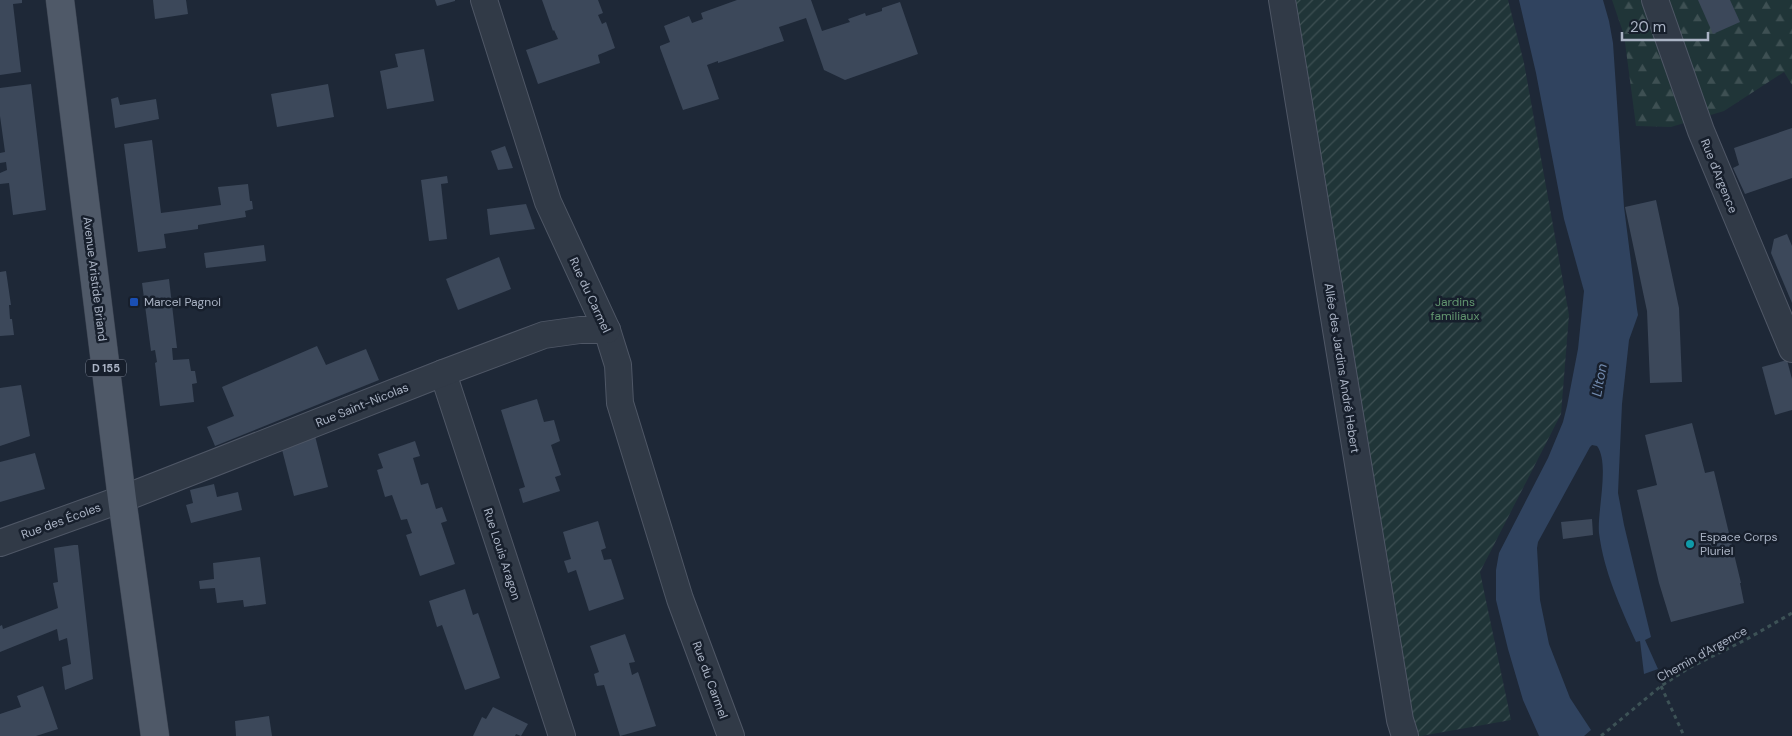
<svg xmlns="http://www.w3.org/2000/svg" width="1792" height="736" viewBox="0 0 1792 736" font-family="'DM Sans',sans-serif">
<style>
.forest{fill:url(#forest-firs)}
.garden{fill:url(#garden-furrows)}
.water{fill:#30435f}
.building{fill:#3c485a}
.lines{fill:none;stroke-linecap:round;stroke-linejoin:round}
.street-casing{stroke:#4f5766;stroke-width:28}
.primary-casing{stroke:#3b4351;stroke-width:29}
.path{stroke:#3d5256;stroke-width:3;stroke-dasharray:4 4;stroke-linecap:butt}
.street{stroke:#313a47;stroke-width:26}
.primary{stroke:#4f5968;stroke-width:28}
.transit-dot{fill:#1a4fb4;stroke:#171f2c;stroke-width:2}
.culture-dot{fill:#0f9aa8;stroke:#171f2c;stroke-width:2}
.labels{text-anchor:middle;stroke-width:5;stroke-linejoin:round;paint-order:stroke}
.shield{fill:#171f2c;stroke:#7f8797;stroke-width:1}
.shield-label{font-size:11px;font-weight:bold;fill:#abb4c5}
.street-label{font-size:12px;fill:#abb4c5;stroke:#171f2c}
.poi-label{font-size:12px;fill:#abb4c5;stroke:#171f2c;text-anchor:start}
.park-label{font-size:12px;fill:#62966f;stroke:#171f2c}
.water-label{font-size:14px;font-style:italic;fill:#728baf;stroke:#171f2c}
</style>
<defs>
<pattern id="forest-firs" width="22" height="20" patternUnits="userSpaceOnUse" patternTransform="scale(1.25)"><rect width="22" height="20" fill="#203538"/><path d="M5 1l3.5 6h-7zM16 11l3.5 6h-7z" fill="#3e5053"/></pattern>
<pattern id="garden-furrows" width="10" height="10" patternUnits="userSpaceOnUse" patternTransform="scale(1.25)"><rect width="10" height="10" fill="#203538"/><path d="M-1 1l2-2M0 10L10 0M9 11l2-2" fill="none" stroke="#3e5053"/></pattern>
</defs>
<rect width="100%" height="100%" fill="#1e2837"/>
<path class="forest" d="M1612,0H1792V85L1784,72L1724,111L1671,127L1636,126L1624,35Z"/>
<path class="garden" d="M1292,0H1508L1524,63L1569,315L1561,414L1480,572L1511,720L1421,736H1411Z"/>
<path class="water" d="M1519,0H1603L1609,21L1613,43L1624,207L1637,309L1638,315L1629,340L1622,404L1618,493L1624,525L1651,637L1645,640L1658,669L1644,674L1640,641L1636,642C1620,606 1604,572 1599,533C1597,511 1610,463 1597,446L1592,445L1590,447L1538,542L1537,548L1540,600L1549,644L1570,698L1591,730L1584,736H1539L1523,700L1508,649L1496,600V570L1499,553L1548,458L1563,422L1567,406L1578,349L1584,291L1564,219L1536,73Z"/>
<g class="building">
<path d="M0,0H22V3L13,4L21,72L0,75Z"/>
<path d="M153,0H186L188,14L155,19Z"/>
<path d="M435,0H455V1L437,6Z"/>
<path d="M542,0H598L603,13L598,15L602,24L606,22L615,48L598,55L600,63L538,84L526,50L558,39L554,30L553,31Z"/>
<path d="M737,0H811L822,31L850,22L848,19L865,13L866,16L882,11V8L900,2L918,54L845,80L824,70L806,18L779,27L784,41L718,63V61L707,65L719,99L683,110L660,48V46L670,42L664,26L689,16L692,23L703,19L701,13Z"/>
<path d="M1698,0H1730L1740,22L1713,34Z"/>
<path d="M424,49L434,101L387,109L380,71L398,67L395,54Z"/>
<path d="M31,84L46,210L13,215L9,183L0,184V173L7,170L6,162L0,163V153L5,152L0,116V88Z"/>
<path d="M328,84L334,117L277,127L271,94Z"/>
<path d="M118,97L120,105L156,99L159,119L115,128L111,99Z"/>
<path d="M1792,128V178L1745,194L1733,168L1739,165L1734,148Z"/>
<path d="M152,140L161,213L221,205L218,187L248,184L250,201H252L253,209L245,211L246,217L198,225V229L164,234L166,248L138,252L124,144Z"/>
<path d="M505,146L513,168L498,170L491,151Z"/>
<path d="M447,176L448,183L441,184L447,239L429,241L421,180Z"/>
<path d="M1656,200L1679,308L1682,382L1650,383L1647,311L1625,207Z"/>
<path d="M526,204L535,229L490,235L487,209Z"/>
<path d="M1787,234L1792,246V303L1771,253L1774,239Z"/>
<path d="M264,245L266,261L206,268L204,253Z"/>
<path d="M499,257L511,289L458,310L446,279Z"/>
<path d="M6,271L11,305H9L10,319H12L14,335L0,336V272Z"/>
<path d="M169,279L177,348H172L173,360L189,359L191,371H195L197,383L192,384L194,402L160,406L155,363L157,362L155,350L151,351L142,283Z"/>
<path d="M317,346L326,365L366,349L379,380L215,446L207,427L234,416L222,387Z"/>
<path d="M1787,360L1792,379V410L1775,415L1762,367Z"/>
<path d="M21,385L30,436L0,446V388Z"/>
<path d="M537,399L544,422L554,420L560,441L551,445L561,475L555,477L560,491L523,503L519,489L525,487L501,410Z"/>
<path d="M1692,423L1705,473L1714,471L1741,583H1740L1744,603L1671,622L1659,583L1637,490L1657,485L1645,435Z"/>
<path d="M313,428L328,487L294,496L280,442Z"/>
<path d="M415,441L420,456L413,458L421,485L428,483L436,509L442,507L447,521L441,523L455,564L420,576L406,535L412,533L407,519L401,520L392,495L385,497L377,470L383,468L378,454Z"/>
<path d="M35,453L45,489L0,502V462Z"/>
<path d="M214,484L217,497L238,492L242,510L191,523L186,505L193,503L190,490Z"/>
<path d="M1592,519L1593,535L1563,539L1561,522Z"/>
<path d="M598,521L606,548L601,550L604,560L611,559L624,599L589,611L576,570L568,573L564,561L571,559L563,532Z"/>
<path d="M74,545H78L93,679L65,690L62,667L71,664L67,638L59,641L57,629L0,652V626L2,625L3,629L58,608L53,583L58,582L54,548Z"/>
<path d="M260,557L266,604L244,607L243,600L217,603L215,588L200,589L199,581L214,579L213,563Z"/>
<path d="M465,589L473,615L478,613L500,678L465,690L442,625L437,627L429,601Z"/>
<path d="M625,634L635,662L629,663L632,675L638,672L656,726L620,736L604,685L597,686L594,674L599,672L590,646Z"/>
<path d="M43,686L58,729L36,736H0V714L21,707L17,696Z"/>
<path d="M493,707L528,724L521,736L516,734L515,736H473L482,717L486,719Z"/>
<path d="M269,716L272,736H236L235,721Z"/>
</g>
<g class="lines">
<defs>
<g id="street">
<path d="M484,0L548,202L607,330L618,365L620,403L680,599L731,736"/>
<path d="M1282,0L1400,720L1405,736"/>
<path d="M1655,0L1701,131L1792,349"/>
<path d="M443,373L562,736"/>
<path d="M0,543L122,499L443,373L544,335L580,330H607"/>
</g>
<path id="primary" d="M60,0L122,499L155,736"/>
</defs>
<use href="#street" class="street-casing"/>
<use href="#primary" class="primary-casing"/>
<g class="path">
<path d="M1661,686L1684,736"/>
<path d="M1601,736L1661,686L1689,668L1747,639L1792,613"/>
</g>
<use href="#street" class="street"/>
<use href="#primary" class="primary"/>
</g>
<rect class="transit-dot" x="129" y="297" width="10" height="10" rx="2.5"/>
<circle class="culture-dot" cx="1690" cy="544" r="5"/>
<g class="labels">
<rect class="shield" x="86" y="359.5" width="40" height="17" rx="4"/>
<g class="shield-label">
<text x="106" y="372">D 155</text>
</g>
<g class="street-label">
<text transform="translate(1719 176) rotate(68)" y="4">Rue d'Argence</text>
<text transform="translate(95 279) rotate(83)" y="4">Avenue Aristide Briand</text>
<text transform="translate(590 295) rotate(65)" y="4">Rue du Carmel</text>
<text transform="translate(1342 368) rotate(81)" y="4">Allée des Jardins André Hebert</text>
<text transform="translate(362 405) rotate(-22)" y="4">Rue Saint-Nicolas</text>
<text transform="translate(61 521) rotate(-20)" y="4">Rue des Écoles</text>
<text transform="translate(502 554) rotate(72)" y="4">Rue Louis Aragon</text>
<text transform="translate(1702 654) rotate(-29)" y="4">Chemin d'Argence</text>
<text transform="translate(710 680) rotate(70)" y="4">Rue du Carmel</text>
</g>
<g class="poi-label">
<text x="144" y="306">Marcel Pagnol</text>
<text x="1700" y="541">Espace Corps<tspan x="1700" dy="14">Pluriel</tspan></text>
</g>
<g class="park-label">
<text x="1455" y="306">Jardins<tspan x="1455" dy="14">familiaux</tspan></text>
</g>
<g class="water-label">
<text transform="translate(1599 380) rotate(-80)" y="5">L'Iton</text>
</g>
</g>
<path d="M1622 32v8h86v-8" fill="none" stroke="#abb4c5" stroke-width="2.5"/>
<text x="1630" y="32" font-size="15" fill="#abb4c5" stroke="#171f2c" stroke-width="4" paint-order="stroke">20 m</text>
</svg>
